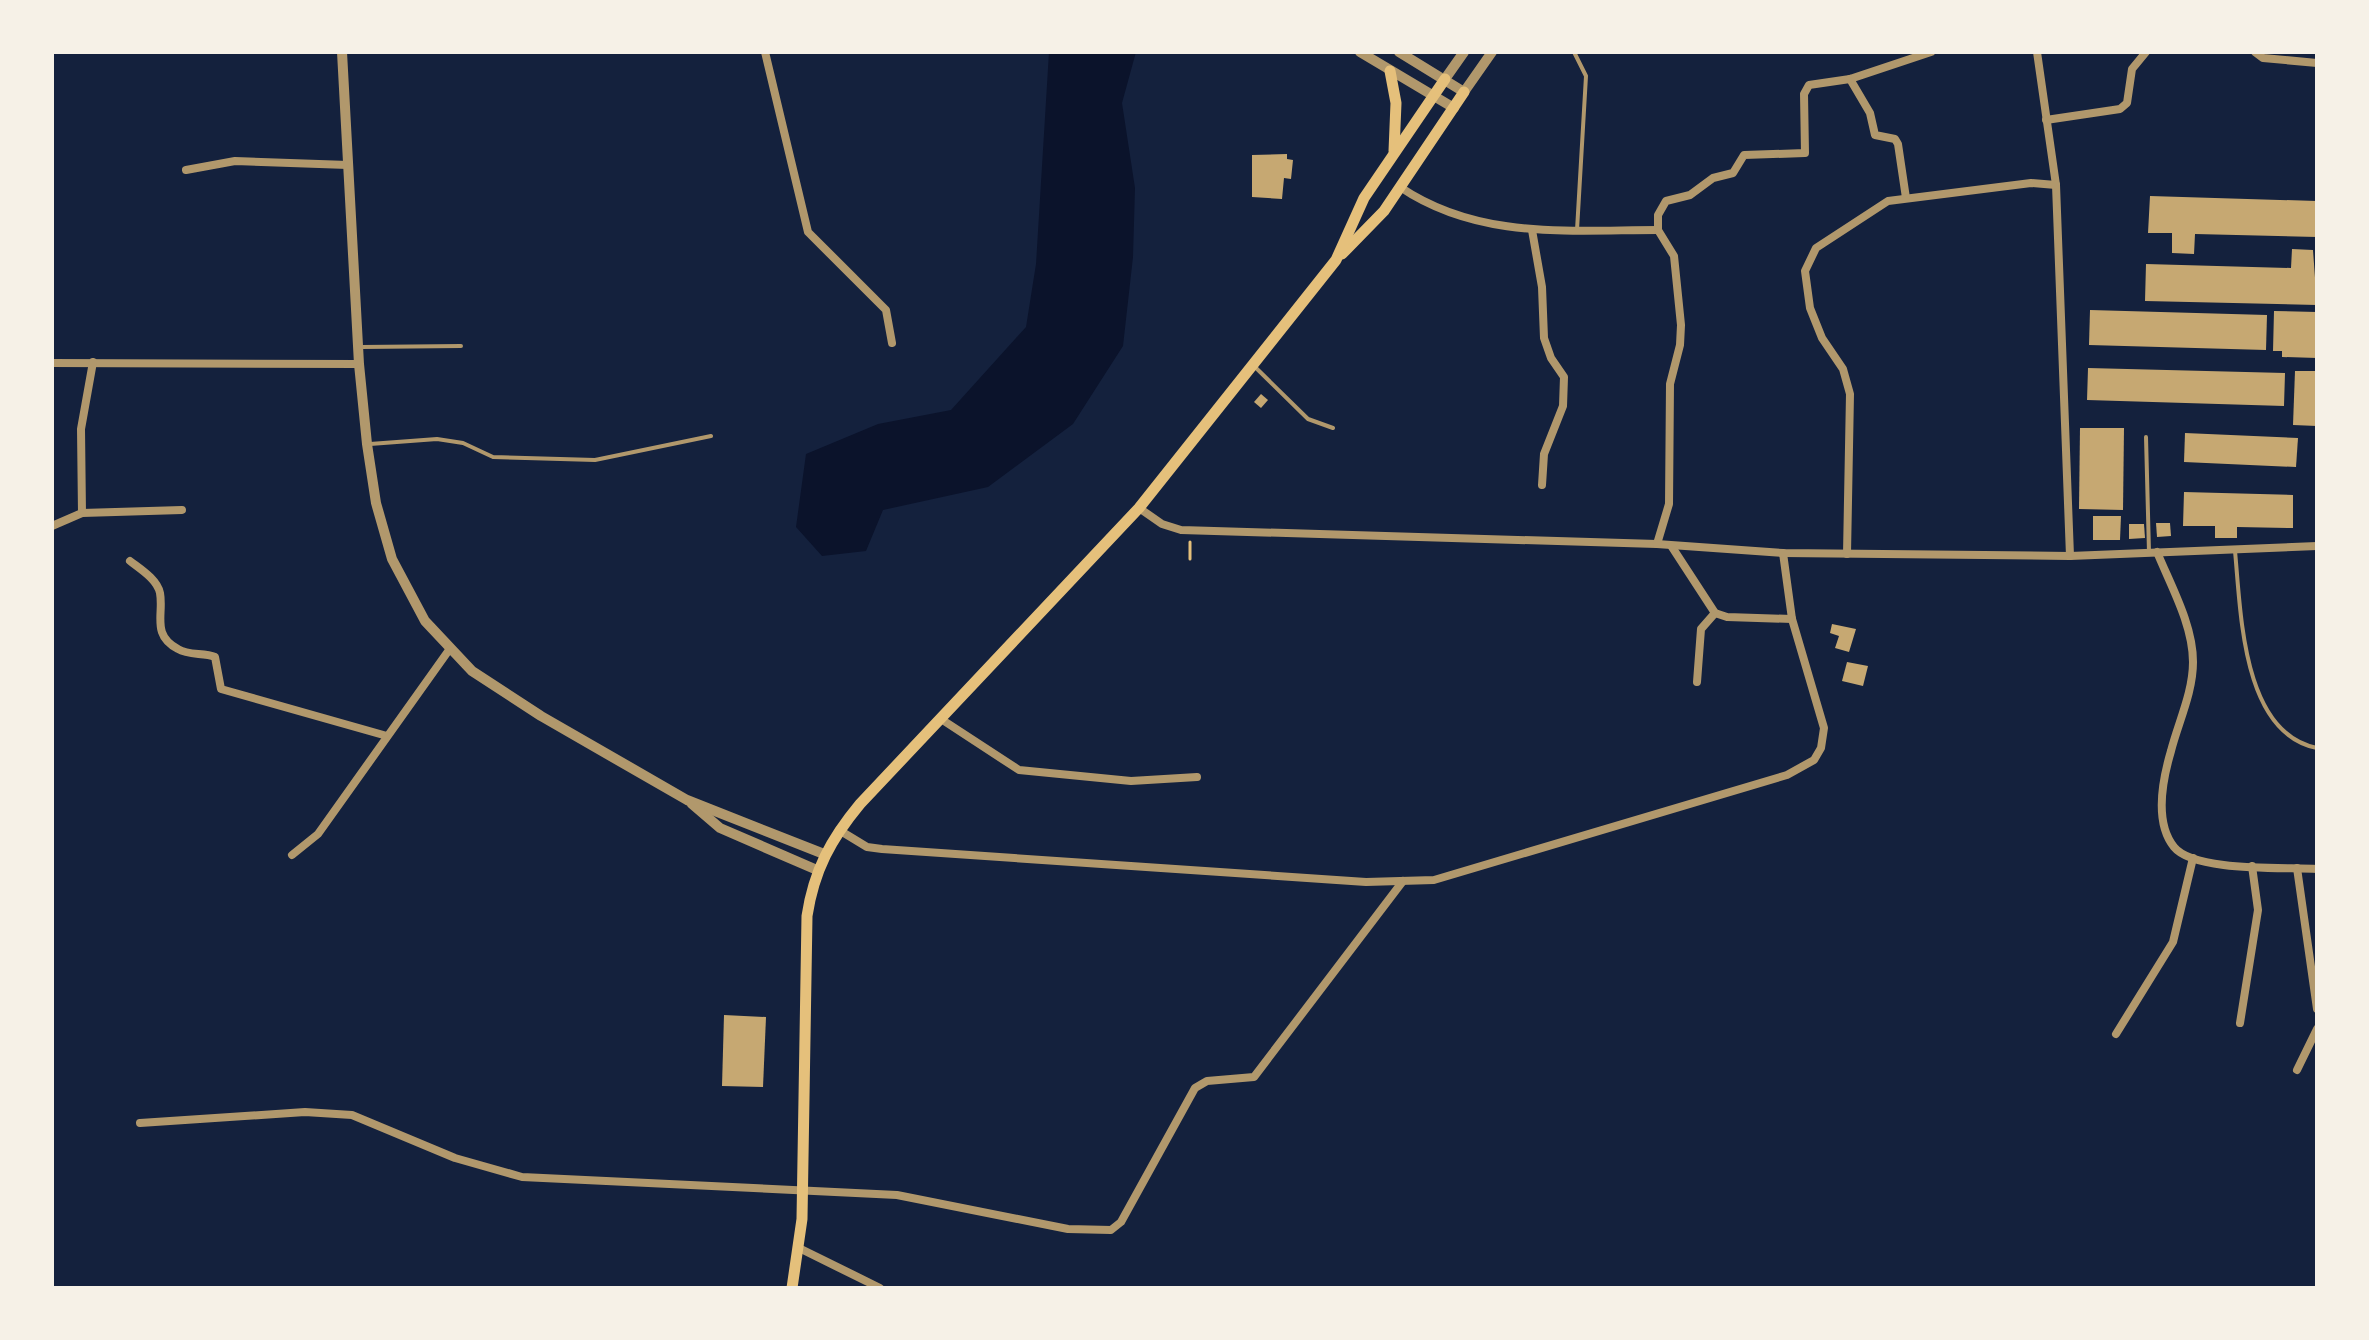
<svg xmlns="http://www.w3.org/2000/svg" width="2369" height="1340" viewBox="0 0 2369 1340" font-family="'Nunito Sans',sans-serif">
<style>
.water{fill:#0b132b}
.building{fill:#c6a872}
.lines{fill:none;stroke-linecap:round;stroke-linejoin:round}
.path{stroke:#e5c07b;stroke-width:3}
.service{stroke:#b1986c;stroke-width:4}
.minor{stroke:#b1986c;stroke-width:8}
.tertiary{stroke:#b1986c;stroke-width:10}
.secondary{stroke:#e5c07b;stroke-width:11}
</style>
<rect width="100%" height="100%" fill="#14213d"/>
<path class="water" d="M1049,52H1136L1122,103L1135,188L1133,257L1123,346L1073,424L988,487L883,510L866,551L822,556L796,527L806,454L878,424L951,410L1026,327L1036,264Z"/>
<g class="building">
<path d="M1287,154V159L1293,160L1291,179L1284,178L1282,199L1252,197V155Z"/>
<path d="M2150,196L2317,201V237L2195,234L2194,254L2172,253V233H2148Z"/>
<path d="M2292,249L2313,250L2317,305L2145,301L2146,264L2291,268Z"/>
<path d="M2090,310L2267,315L2266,350L2089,345Z"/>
<path d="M2274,311L2317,312V358L2282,357V351H2273Z"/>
<path d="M2088,368L2285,373L2284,406L2087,400Z"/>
<path d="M2295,371H2317V426L2293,425Z"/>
<path d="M1261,394L1268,400L1261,408L1254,402Z"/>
<path d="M2080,428H2124L2123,510L2079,509Z"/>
<path d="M2185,433L2298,438L2296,467L2184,462Z"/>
<path d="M2184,492L2293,495V528L2237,527V538H2215V526H2183Z"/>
<path d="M2093,516H2121L2120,540H2093Z"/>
<path d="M2156,523H2170L2171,536L2157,537Z"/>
<path d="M2129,524H2144L2145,538L2129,539Z"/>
<path d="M1832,624L1856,629L1849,652L1835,648L1839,636L1830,633Z"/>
<path d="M1847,662L1868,666L1863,686L1842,681Z"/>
<path d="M724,1015L766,1017L763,1087L722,1086Z"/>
</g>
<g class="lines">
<path class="path" d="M1190,559V542"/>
<g class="service">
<path d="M1574,52L1586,76L1577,230"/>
<path d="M361,347L461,346"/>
<path d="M1254,366L1308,419L1333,428"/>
<path d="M2146,437L2149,552"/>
<path d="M370,444L437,439L463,443L493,457L595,460L711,436"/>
<path d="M2235,551C2241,613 2242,733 2317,748"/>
</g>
<g class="minor">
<path d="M765,52L808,232L886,310L892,343"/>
<path d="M2037,52L2056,185L2070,556"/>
<path d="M2255,52L2263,58L2317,63"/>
<path d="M1850,79L1870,113L1875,135L1895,139L1898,144L1906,198"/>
<path d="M2046,120L2120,109L2127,103L2132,69L2146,52"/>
<path d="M186,170L235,161L348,165"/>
<path d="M1400,187C1478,240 1569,230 1658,230"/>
<path d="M1532,230L1542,287L1544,338L1551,358L1564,377L1563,406L1544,454L1542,485"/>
<path d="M52,363L359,364"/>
<path d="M1139,508L1162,524L1181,530L1657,544L1783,553L2070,556L2317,546"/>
<path d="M82,513L81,429L93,362"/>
<path d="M52,526L82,513L182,510"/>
<path d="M1657,544L1669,504L1670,384L1680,345L1681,325L1674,256L1658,230V215L1666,201L1690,195L1713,178L1733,173L1744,155L1805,153L1804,94L1809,85L1850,79L1931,52"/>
<path d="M1672,547L1715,613L1727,617L1792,619"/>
<path d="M2157,552C2171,586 2193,625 2193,662C2193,693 2178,723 2171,751C2163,778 2154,822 2174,847C2194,872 2285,867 2317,869"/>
<path d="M1847,554L1850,394L1843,369L1822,338L1810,308L1805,271L1816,248L1888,201L2031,183L2056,185"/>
<path d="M130,561C140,569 157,579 160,593C164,614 151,635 178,649C189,656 204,652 215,657L221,689L387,736"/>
<path d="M1697,682L1701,629L1715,613"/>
<path d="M941,719L1019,770L1131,781L1197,777"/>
<path d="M839,830L867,847L882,849L1366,882L1434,880L1787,775L1814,760L1821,748L1824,728L1792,619L1783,553"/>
<path d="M292,855L318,834L449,650"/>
<path d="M2297,868L2317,1009"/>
<path d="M2240,1023L2258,910L2252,866"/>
<path d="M2116,1034L2173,942L2193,858"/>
<path d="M2297,1070L2317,1029"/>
<path d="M140,1123L305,1112L352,1115L455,1158L522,1177L897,1195L1068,1229L1111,1230L1121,1222L1195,1088L1207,1081L1254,1077L1403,881"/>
<path d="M801,1249L880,1288"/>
</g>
<g class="tertiary">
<path d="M342,52L359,364L367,444L376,503L392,559L425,621L472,671L541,716L687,800L824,854"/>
<path d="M1360,52L1454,108"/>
<path d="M1399,52L1464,92L1492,52"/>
<path d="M1445,79L1464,52"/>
<path d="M692,804L720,828L817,870"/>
</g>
<g class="secondary">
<path d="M1390,71L1396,103L1394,151"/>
<path d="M1342,254L1384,211L1464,92"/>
<path d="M792,1288L802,1219L807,916C814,870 831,839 860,804L1139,508L1336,260L1364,198L1445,79"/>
</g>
</g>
<rect width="2369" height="1340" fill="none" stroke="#f6f1e7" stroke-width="108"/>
</svg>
